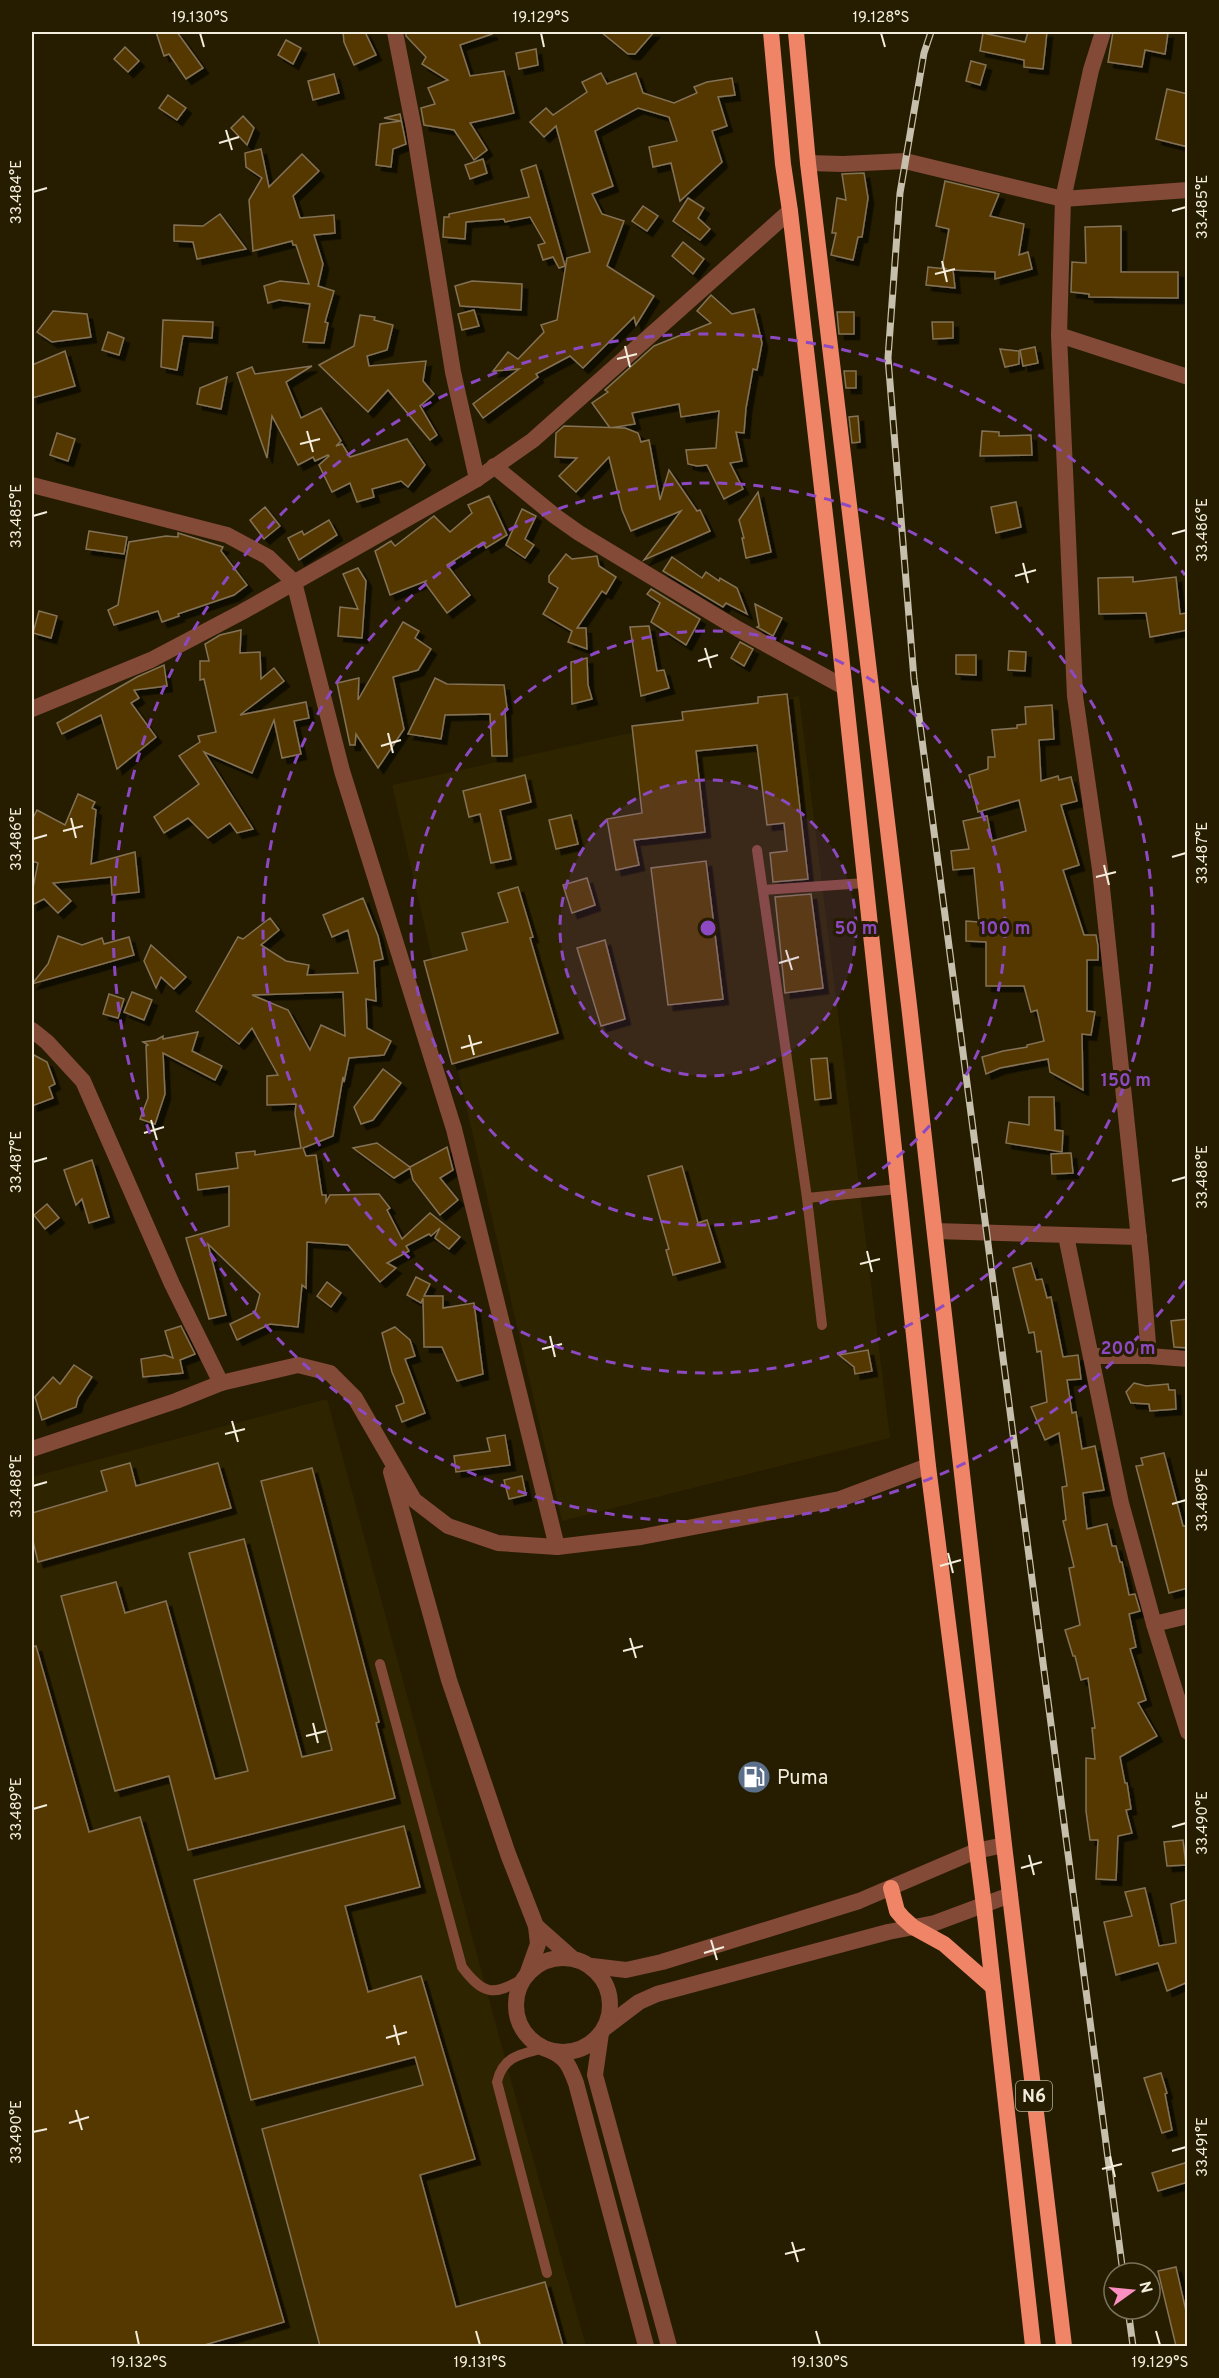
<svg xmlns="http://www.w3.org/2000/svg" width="1219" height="2378" viewBox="0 0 1219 2378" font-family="Overpass,sans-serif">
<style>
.built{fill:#2f2400}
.building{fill:#553800;stroke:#847257;stroke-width:1.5;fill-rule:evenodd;filter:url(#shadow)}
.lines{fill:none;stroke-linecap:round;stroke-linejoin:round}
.service{stroke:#844a38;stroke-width:10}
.minor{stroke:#844a38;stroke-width:16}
.trunk{stroke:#ef8566;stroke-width:16}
.rail-casing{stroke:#c6bfac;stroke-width:7}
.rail{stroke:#261d01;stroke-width:4.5;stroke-dasharray:14;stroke-linecap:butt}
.ticks{fill:none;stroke:#f3eddd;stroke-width:2}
.ring{fill:none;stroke:#8d49c4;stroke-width:3;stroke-dasharray:10 8}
.labels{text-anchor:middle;stroke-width:6;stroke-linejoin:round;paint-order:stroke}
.shield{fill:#261d01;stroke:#b6af9b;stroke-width:1.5}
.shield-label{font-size:18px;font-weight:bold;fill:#f3eddd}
.poi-label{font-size:20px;fill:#f3eddd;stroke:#261d01;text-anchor:start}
.centre{fill:#8d49c4;stroke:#261d01;stroke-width:3}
.ring-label{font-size:18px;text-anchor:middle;font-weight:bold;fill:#8d49c4;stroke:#261d01;stroke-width:6;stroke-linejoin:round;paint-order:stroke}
.neatline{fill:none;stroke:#f3eddd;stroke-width:2}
.ticks-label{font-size:15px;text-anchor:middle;fill:#f3eddd}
</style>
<defs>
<filter id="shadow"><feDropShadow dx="5.5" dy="5.5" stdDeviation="0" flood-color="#0009"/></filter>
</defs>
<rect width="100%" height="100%" fill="#261d01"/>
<g class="built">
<path d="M799,696L890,1438L562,1521L392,785Z"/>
<path d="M327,1399L510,2077L586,2346H32V1477Z"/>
</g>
<g class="building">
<path d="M156,32H177L203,68L186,79L169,54L164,56Z"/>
<path d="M343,32H365L376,55L354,65L344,42Z"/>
<path d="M406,32H491L492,34L460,45L470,76L504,71L514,113L470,123L487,150L474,160L454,130L424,125L421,108L435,104L428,88L448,80L422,64L426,57L406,36Z"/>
<path d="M601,32H654L635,54H628Z"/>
<path d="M1028,32H1047L1043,69L1024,67V60L980,51L983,33L1025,42Z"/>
<path d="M1113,32L1168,33L1165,54L1145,50L1142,67L1108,62Z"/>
<path d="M286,40L301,48L293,64L278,55Z"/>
<path d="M125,47L139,61L128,72L114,59Z"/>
<path d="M536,49L538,65L519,69L516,53Z"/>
<path d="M971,61L986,65L980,85L966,81Z"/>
<path d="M601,73L607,84L636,73L643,93L674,103L697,93L694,87L707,82L732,78L735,95L718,97L727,126L712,131L722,162L680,201L671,163L653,167L649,147L677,141L669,117L638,108L595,131L613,186L592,194L602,214L624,221L607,266L654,296L636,325L634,317L583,368L570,356L536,374L538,377L483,418L473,404L519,369L493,371L508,352L518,359L544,332L541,325L557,320L567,258L590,252L556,126L544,137L530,122L546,108L553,115L587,92L582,82Z"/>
<path d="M334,74L339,93L313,100L308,81Z"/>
<path d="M1167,89L1188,94V147L1156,139Z"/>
<path d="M168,95L186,108L177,120L159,108Z"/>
<path d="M400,114L406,144L393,149L391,167L376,165L380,124L401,121L384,118Z"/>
<path d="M243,116L254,128L247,145L231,128Z"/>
<path d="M261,149L269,187L302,154L319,171L293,196L300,218L334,215L335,233L314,235L323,264L318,286L334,291L325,322L328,323L324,343L303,342L310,304L279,300L268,303L264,286L280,281L309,284L296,245H293L292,241L253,251L249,200L262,178L246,167L245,153Z"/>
<path d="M483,159L487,173L470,179L465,165Z"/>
<path d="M536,165L565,266L559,268L553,257L543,260L538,245L545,243L530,217L505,222L504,219L466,222L465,239L443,237L444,217H449V214L529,197L521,170Z"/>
<path d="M864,173L868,198L862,237H858L853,260L831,255L836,233H832L837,198L846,200L842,174Z"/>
<path d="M945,181L999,194L990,216L1024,224L1019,255L1028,252L1032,269L995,279V272L953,270L955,288L926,285L928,267L947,269L942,268L949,229L936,226Z"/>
<path d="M688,198L704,208L698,218L710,229L700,240L673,221Z"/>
<path d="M643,206L658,216L647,231L632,221Z"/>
<path d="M220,214L246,249L197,259L193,242L174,241V225L203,226Z"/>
<path d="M1121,226V272H1178V298L1089,297V294L1071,292L1072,262L1086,263L1085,227Z"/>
<path d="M683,242L704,259L693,274L672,256Z"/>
<path d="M472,281L522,284L521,310L460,306L455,286Z"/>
<path d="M711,295L732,314L754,309L762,343L757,370L753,369L746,408L744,433L736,432L742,461L730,463L743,489L724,499L707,465L697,466L688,464L686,450L716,448L719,411L681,417L679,404L632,413L635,424L610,428L592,403L608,392L605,390L654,346L711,323L697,311Z"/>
<path d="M474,310L479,326L462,330L458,314Z"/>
<path d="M53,311L87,314L91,337L52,342L37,332Z"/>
<path d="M837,312H854V334H839Z"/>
<path d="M360,315L375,317L374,320L393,325L387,350L367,356L369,366L426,361L423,381L434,394L420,406L437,435L430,440L388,390L368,412L319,365L354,346Z"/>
<path d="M163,320L213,322L212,338L183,336L177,370L161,367Z"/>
<path d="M932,322H953V338L933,339Z"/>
<path d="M108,332L124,338L119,355L102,350Z"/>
<path d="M1035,347L1038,363L1023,366L1020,350Z"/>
<path d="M1000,349L1019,351V364L1005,367Z"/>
<path d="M65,351L75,386L32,398V365Z"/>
<path d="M312,366L286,382L301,418L321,408L341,441L336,446L342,444L350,457L407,439L425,465L408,487L401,481L372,489L374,497L357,502L350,483L332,492L319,465L329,456L328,455L315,461L313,457L298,465L272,416L267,458L237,373L252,367L255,374Z"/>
<path d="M844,371H856V388H846Z"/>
<path d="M227,377L221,409L197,404L200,388Z"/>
<path d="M858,416L860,442L852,443L849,417Z"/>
<path d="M564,426L625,428L638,433L641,442L649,440L660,500L669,470L697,511L700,510L710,531L644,560L681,511L631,531L622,510L609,457L576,492L559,476L577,458L555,457L556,433Z"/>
<path d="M982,431L999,432V436L1031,435L1032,455L980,456Z"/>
<path d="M57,433L75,439L68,461L50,455Z"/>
<path d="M758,492L771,552L746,558L742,538H744L739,520Z"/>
<path d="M489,496L507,535L486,548L483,542L447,565L470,595L447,613L425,583L426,581L390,595L375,551L391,541L395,546L434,516L450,532L472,513L468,505Z"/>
<path d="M1016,502L1021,527L996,533L991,507Z"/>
<path d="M265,507L280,526L264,539L250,520Z"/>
<path d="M522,509L536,516L525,539L534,545L525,558L506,545Z"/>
<path d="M329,520L337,535L299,560L288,538L302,531L304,535Z"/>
<path d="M89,531L127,537L124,554L86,549Z"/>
<path d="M178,533L223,547L221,551L247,585L234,595L178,614L179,616L162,622L158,611L114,625L108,610L118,605L129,542L166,536L178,537Z"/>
<path d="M566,554L572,559L597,556L599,566L616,577L606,594L602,591L577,628H586L587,649L568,642L572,631L543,614L558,588L549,582V576Z"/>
<path d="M672,557L702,578L706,572L719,581L720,578L737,588L747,614L726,603L723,607L663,571Z"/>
<path d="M358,568L366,581L362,638L338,636L340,607L358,609L343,574Z"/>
<path d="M1133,577V582L1176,577L1180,614L1188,613V630L1150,637L1146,613L1099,614L1098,578Z"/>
<path d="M651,589L700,619L686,645L651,622L660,603L647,594Z"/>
<path d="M755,604L782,618L773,636L757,627L759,626Z"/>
<path d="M39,611L57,616L51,638L33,633Z"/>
<path d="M403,622L419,631L415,638L431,649L418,670L393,677L404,729L378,768L356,734L355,745H350L337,683L359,678L358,700Z"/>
<path d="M649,626L657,671L664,670L669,688L641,696L630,627Z"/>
<path d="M241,630L240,653L260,652L261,679L274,668L284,681L240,715L306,702L309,718L294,721L301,754L282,758L274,720L252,773L204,752L253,829L237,833L230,823L208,838L188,818L164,833L154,817L199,784L179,756L200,742L198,736L216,732L204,679L200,680V661H209L205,644L220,635Z"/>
<path d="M740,642L753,649L744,666L731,658Z"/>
<path d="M1009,651L1026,652L1025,671L1008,670Z"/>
<path d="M956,655H976V675L956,674Z"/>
<path d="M587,658L588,685L592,699L572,704L571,662Z"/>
<path d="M164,665L167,686L134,690L139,698L131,703L156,737L117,769L101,715L62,734L57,723L137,677Z"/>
<path d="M435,678L447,684L504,685L507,708L505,709L507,756H492L490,714L445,715L441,739L408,734Z"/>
<path d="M787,694L808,879L773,882L770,853L787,851L784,823L767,825L757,745L696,751L705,832L634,840L639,865L616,870L607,819L642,813L632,726L683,720L682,712L758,703V697Z"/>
<path d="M1052,705L1054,739L1039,740L1041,781L1058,776L1059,780L1071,777L1077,801L1061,805L1079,865L1063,870L1084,935H1096L1098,946V960H1087V1011L1095,1012L1091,1035L1082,1034L1083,1090L1050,1072L1048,1059L1000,1068L986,1074L982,1057L1003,1051L1027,1047V1045L1044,1041L1037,1010L1031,1012L1024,986H986V942L966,941V921L979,922L974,868L953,870L951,851L969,849L963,821L987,816L992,841L1026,831L1019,800L978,812L969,775L988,769V757H995L992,730L1017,728V725L1026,724L1025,707Z"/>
<path d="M525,775L531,802L500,810L511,859L491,863L480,814L469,817L463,791Z"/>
<path d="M78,794L95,802L92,808L96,810L91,864L135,852L139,892L112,895L111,877L53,883L71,901L58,913L44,899L32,905V893L38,863L32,861V820L37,810L65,825Z"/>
<path d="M571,815L578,844L556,849L549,820Z"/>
<path d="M706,861L723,999L668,1005L651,868Z"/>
<path d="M587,878L595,905L572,913L563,885Z"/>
<path d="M518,887L533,937L530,938L558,1033L452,1064L424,961L467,950L462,933L508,922L498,893Z"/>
<path d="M811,894L823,988L785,993L775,897Z"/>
<path d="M363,898L378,936L383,959L374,961L376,1001L366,999L367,1028L391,1041L384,1055L349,1058L344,1082L343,1077L333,1136L303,1148L306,1156L316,1155L322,1195H326V1202L330,1195L379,1194L390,1208L387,1210L402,1239L430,1213L460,1237L449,1249L435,1238L440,1228L431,1236L429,1234L406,1246L409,1251L387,1263L396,1268L380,1282L348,1245L307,1242L306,1288L302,1285L298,1327L270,1324L237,1340L230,1324L255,1312L260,1294L208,1244L226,1315L209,1319L186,1238L229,1226V1186L198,1190L196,1174L238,1168L236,1153L255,1151V1155L301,1148L295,1114L296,1104L267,1105V1076L278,1075L252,1028L239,1044L196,1011L238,937L243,939L270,918L279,930L261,945L286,961L309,965L307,975L358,973L348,930L332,937L323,915ZM343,992L345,1036L321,1025L310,1050L288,1010L252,995Z"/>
<path d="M58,936L82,945L102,938L104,944L129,937L134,955L32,984L48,964Z"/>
<path d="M605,940L625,1019L601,1026L577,948Z"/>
<path d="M151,945L186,977L174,989L161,977L156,988L144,961Z"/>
<path d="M132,992L152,1000L144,1020L124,1012Z"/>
<path d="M109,994L124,999L118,1018L103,1014Z"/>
<path d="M198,1032L192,1051L222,1066L215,1080L163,1053L165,1094L155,1124L140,1119L148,1098L146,1046L148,1045L143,1042L156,1040L163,1036V1039Z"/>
<path d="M32,1054L47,1062L55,1084L49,1087L53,1098L32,1106Z"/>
<path d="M827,1058L831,1098L815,1100L811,1059Z"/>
<path d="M383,1069L401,1083L373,1120L361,1124L354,1107Z"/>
<path d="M1029,1097H1054L1055,1130L1063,1131L1062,1152L1006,1143L1009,1122L1029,1125Z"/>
<path d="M377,1143L410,1167L447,1147L453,1170L440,1178L458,1200L440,1215L413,1180L410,1168L394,1178L353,1148Z"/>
<path d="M1071,1153L1073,1173L1052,1174L1051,1154Z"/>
<path d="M92,1160L109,1217L89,1223L82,1199L76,1205L64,1170Z"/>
<path d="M682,1166L698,1223L707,1220L720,1262L673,1275L666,1250L669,1249L648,1176Z"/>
<path d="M47,1204L59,1218L45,1229L34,1215Z"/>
<path d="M1031,1263L1036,1280L1042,1279L1047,1298L1051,1297L1063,1357L1078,1355L1081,1379L1067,1380L1072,1413L1076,1412L1082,1449L1095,1446L1104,1490L1083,1493L1087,1529L1107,1524L1112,1546H1116L1120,1562H1122L1129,1595L1135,1594L1140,1611L1129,1614L1136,1647L1130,1649L1146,1700L1138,1703L1157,1736L1120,1757L1125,1783H1127L1131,1809L1126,1810L1132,1833L1118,1836L1116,1880L1096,1879L1098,1840H1090L1086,1811V1758L1095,1759L1092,1728H1095L1088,1678L1081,1680L1075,1656H1073L1065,1630L1080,1625L1069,1568L1074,1567L1063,1521L1066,1520L1062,1487L1067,1486L1059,1433L1045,1440L1031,1407L1047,1402L1041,1351L1037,1352L1034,1332L1029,1333L1013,1268Z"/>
<path d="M416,1277L430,1284L424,1296H443V1308L474,1303L483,1374L457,1381L442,1347H424L423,1298L421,1303L407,1295Z"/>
<path d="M327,1282L341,1293L331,1307L317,1296Z"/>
<path d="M1188,1319V1348L1174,1347L1171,1321Z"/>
<path d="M181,1326L195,1354L180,1360L183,1373L143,1377L141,1359L165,1355L173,1358L165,1331Z"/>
<path d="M395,1327L410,1340L415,1356L405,1359L425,1413L402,1422L396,1406L404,1403L403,1398L392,1372L382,1333Z"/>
<path d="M868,1350L872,1371L855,1374L854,1367L839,1355Z"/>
<path d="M74,1365L92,1377L78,1398L76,1407L42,1420L35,1397L53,1377L60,1384Z"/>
<path d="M1134,1383L1146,1386L1168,1384L1169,1390H1175L1176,1409L1150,1411L1149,1404L1131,1403L1126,1392Z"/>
<path d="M505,1435L510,1465L456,1472L454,1456L490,1451L487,1438Z"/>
<path d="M1164,1453L1183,1526H1188V1588L1169,1593L1136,1466L1143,1465L1141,1458Z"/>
<path d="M130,1463L136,1486L218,1463L231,1508L38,1562L32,1537V1513L107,1491L101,1471Z"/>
<path d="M312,1468L379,1722L376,1723L395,1798L188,1850L169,1776L115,1791L61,1596L116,1582L125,1613L166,1601L215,1779L248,1771L189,1553L244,1539L302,1757L332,1750L261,1481Z"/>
<path d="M522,1476L526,1495L509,1499L504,1480Z"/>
<path d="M36,1646L89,1832L140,1817L284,2322L201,2346H32V1647Z"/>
<path d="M404,1826L420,1887L345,1906L368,1992L421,1976L475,2159L420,2175L456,2307L545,2282L563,2346H320L262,2129L423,2085L415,2057L251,2100L194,1880Z"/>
<path d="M1183,1840L1186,1865L1167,1866L1164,1842Z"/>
<path d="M1145,1888L1159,1946L1176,1943L1171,1904L1188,1899V1982L1167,1991L1158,1963L1116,1975L1104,1922L1132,1916L1125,1892Z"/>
<path d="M1161,2073L1167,2093L1165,2094L1172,2130L1162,2133L1144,2078Z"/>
<path d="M1188,2162V2182L1158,2191L1152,2173Z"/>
<path d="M1176,2267L1188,2320V2346H1176L1158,2271Z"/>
</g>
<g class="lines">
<g class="service">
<path d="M757,850L807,1198L898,1189"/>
<path d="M763,890L865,883"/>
<path d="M807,1198L822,1325"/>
<path d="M380,1664L462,1967C484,1996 494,1996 524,1978"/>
<path d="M544,2048C521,2054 503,2056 497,2082L547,2273"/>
</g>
<g class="minor">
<path d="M395,32L414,129L453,372L477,479"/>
<path d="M1103,32L1091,70L1063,199L1059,335L1075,696L1100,869L1141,1258L1149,1356"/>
<path d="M808,163L843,164L905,161L1063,199L1188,190"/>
<path d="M1059,335L1188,377"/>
<path d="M494,466L555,516L579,533L738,629L844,687"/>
<path d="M32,485L227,535L268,557L294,582L342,771L454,1129L557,1547"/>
<path d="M32,709L151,660L242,612L477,479L533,440L790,211"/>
<path d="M32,1030L47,1042L83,1081L172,1284L221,1383"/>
<path d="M935,1231L1139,1237"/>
<path d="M1066,1236L1121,1503L1154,1624L1188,1732"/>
<path d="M1091,1356H1149L1188,1359"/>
<path d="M32,1449L176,1401L221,1383L298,1365L330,1373L355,1398L414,1500L448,1526L498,1543L557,1547L641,1537L840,1499L928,1466"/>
<path d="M391,1472L449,1680L508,1854L536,1926L538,1944L528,1972"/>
<path d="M1154,1624L1188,1616"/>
<path d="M536,1926L571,1957"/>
<circle cx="563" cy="2005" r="47"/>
<path d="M592,1966L626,1970L662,1962L859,1901L976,1851L1004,1845"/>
<path d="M606,2027L639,2002L657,1994L888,1932L935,1923L1010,1895"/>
<path d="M601,2033L595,2075L669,2346"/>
<path d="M551,2051C567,2058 570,2068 576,2083L646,2346"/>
</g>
<g class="trunk">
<path d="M771,32L783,164L790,211L839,636L928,1466L984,1906L1033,2346"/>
<path d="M796,32L808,163L909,1005L1004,1845L1064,2346"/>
<path d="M891,1888L897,1911L903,1918L913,1927L944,1944L993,1987"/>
</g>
<defs>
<g id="rail">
<path d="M931,32L924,53L900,193L888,358L914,679L1123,2273"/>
<path d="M1128,2309L1133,2346"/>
</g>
</defs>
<use href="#rail" class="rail-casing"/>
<use href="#rail" class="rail"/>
</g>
<path class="ticks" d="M200,33L204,47M541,33L544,47M881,33L885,47M226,130L232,150M219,143L239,137M33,192L47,188M1172,211L1186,207M942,261L947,282M935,274L955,269M625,346L630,367M617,359L637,354M307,431L313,452M300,444L320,439M33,516L47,512M1172,534L1186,530M1023,563L1028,583M1015,576L1036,570M705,648L711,668M698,661L718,655M388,733L393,753M381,746L401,740M71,818L76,838M63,831L83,826M33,839L47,835M1172,857L1186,853M1104,865L1109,885M1096,877L1116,872M786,950L792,970M779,963L799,957M469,1035L474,1055M461,1048L482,1042M151,1120L157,1140M144,1133L164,1127M33,1162L47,1158M1172,1181L1186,1177M867,1251L872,1272M860,1264L880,1259M550,1336L555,1357M542,1349L562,1344M232,1421L238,1442M225,1434L245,1429M33,1486L47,1482M1172,1504L1186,1500M948,1553L953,1573M940,1566L961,1560M630,1638L636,1658M623,1651L643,1646M313,1723L318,1743M306,1736L326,1731M33,1809L47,1805M1172,1827L1186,1823M1029,1855L1034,1875M1021,1868L1042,1862M711,1940L717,1960M704,1953L724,1947M394,2025L399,2045M386,2038L407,2032M76,2110L82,2130M69,2123L89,2117M33,2132L47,2129M1172,2151L1186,2147M1110,2156L1115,2177M1102,2169L1122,2164M792,2242L798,2262M785,2254L805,2249M136,2331L139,2345M476,2331L480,2345M816,2331L820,2345M1156,2331L1160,2345"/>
<circle cx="708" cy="928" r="148" fill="#8d49c4" fill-opacity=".12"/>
<g class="ring">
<circle cx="708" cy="928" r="148"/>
<circle cx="708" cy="928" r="297"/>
<circle cx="708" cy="928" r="445"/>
<path d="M1185 1281A594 594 0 1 1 1185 575"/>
</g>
<defs>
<symbol id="fuel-disc" viewBox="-11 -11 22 22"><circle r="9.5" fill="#5c6f8a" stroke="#261d01"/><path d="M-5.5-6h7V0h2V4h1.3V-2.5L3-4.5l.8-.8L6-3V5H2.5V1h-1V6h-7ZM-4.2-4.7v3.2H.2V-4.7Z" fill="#fff"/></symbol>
</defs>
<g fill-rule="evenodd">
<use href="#fuel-disc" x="735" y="1758" width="38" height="38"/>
</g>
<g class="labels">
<rect class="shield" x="1016" y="2081" width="36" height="30" rx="4.5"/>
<g class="shield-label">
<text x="1034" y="2102">N6</text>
</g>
<g class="poi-label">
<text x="777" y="1784">Puma</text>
</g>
</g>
<circle cx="708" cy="928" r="9" class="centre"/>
<g class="ring-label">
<text x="856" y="934">50 m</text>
<text x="1005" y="934">100 m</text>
<text x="1126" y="1086">150 m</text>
<text x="1128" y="1354">200 m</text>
</g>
<rect width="1219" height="2378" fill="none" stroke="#261d01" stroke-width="66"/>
<g transform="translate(1132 2291) rotate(75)"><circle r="28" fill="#261d01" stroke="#787059" stroke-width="1.5"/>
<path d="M0-4.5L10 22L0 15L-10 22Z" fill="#fc8fc1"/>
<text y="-9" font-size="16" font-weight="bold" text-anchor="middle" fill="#f3eddd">N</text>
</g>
<rect x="33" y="33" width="1153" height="2312" class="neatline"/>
<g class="ticks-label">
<text x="200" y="22">19.130°S</text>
<text x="541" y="22">19.129°S</text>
<text x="881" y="22">19.128°S</text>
<text transform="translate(16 192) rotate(-90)" y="5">33.484°E</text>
<text transform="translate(1202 207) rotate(-90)" y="5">33.485°E</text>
<text transform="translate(16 516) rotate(-90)" y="5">33.485°E</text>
<text transform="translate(1202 530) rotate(-90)" y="5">33.486°E</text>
<text transform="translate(16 839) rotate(-90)" y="5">33.486°E</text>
<text transform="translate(1202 853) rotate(-90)" y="5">33.487°E</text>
<text transform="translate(16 1162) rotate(-90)" y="5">33.487°E</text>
<text transform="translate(1202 1177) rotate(-90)" y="5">33.488°E</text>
<text transform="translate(16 1486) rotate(-90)" y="5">33.488°E</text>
<text transform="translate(1202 1500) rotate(-90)" y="5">33.489°E</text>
<text transform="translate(16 1809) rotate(-90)" y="5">33.489°E</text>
<text transform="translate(1202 1823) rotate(-90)" y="5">33.490°E</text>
<text transform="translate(16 2132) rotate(-90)" y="5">33.490°E</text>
<text transform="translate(1202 2147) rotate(-90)" y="5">33.491°E</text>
<text x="139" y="2367">19.132°S</text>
<text x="480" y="2367">19.131°S</text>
<text x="820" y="2367">19.130°S</text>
<text x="1160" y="2367">19.129°S</text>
</g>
</svg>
